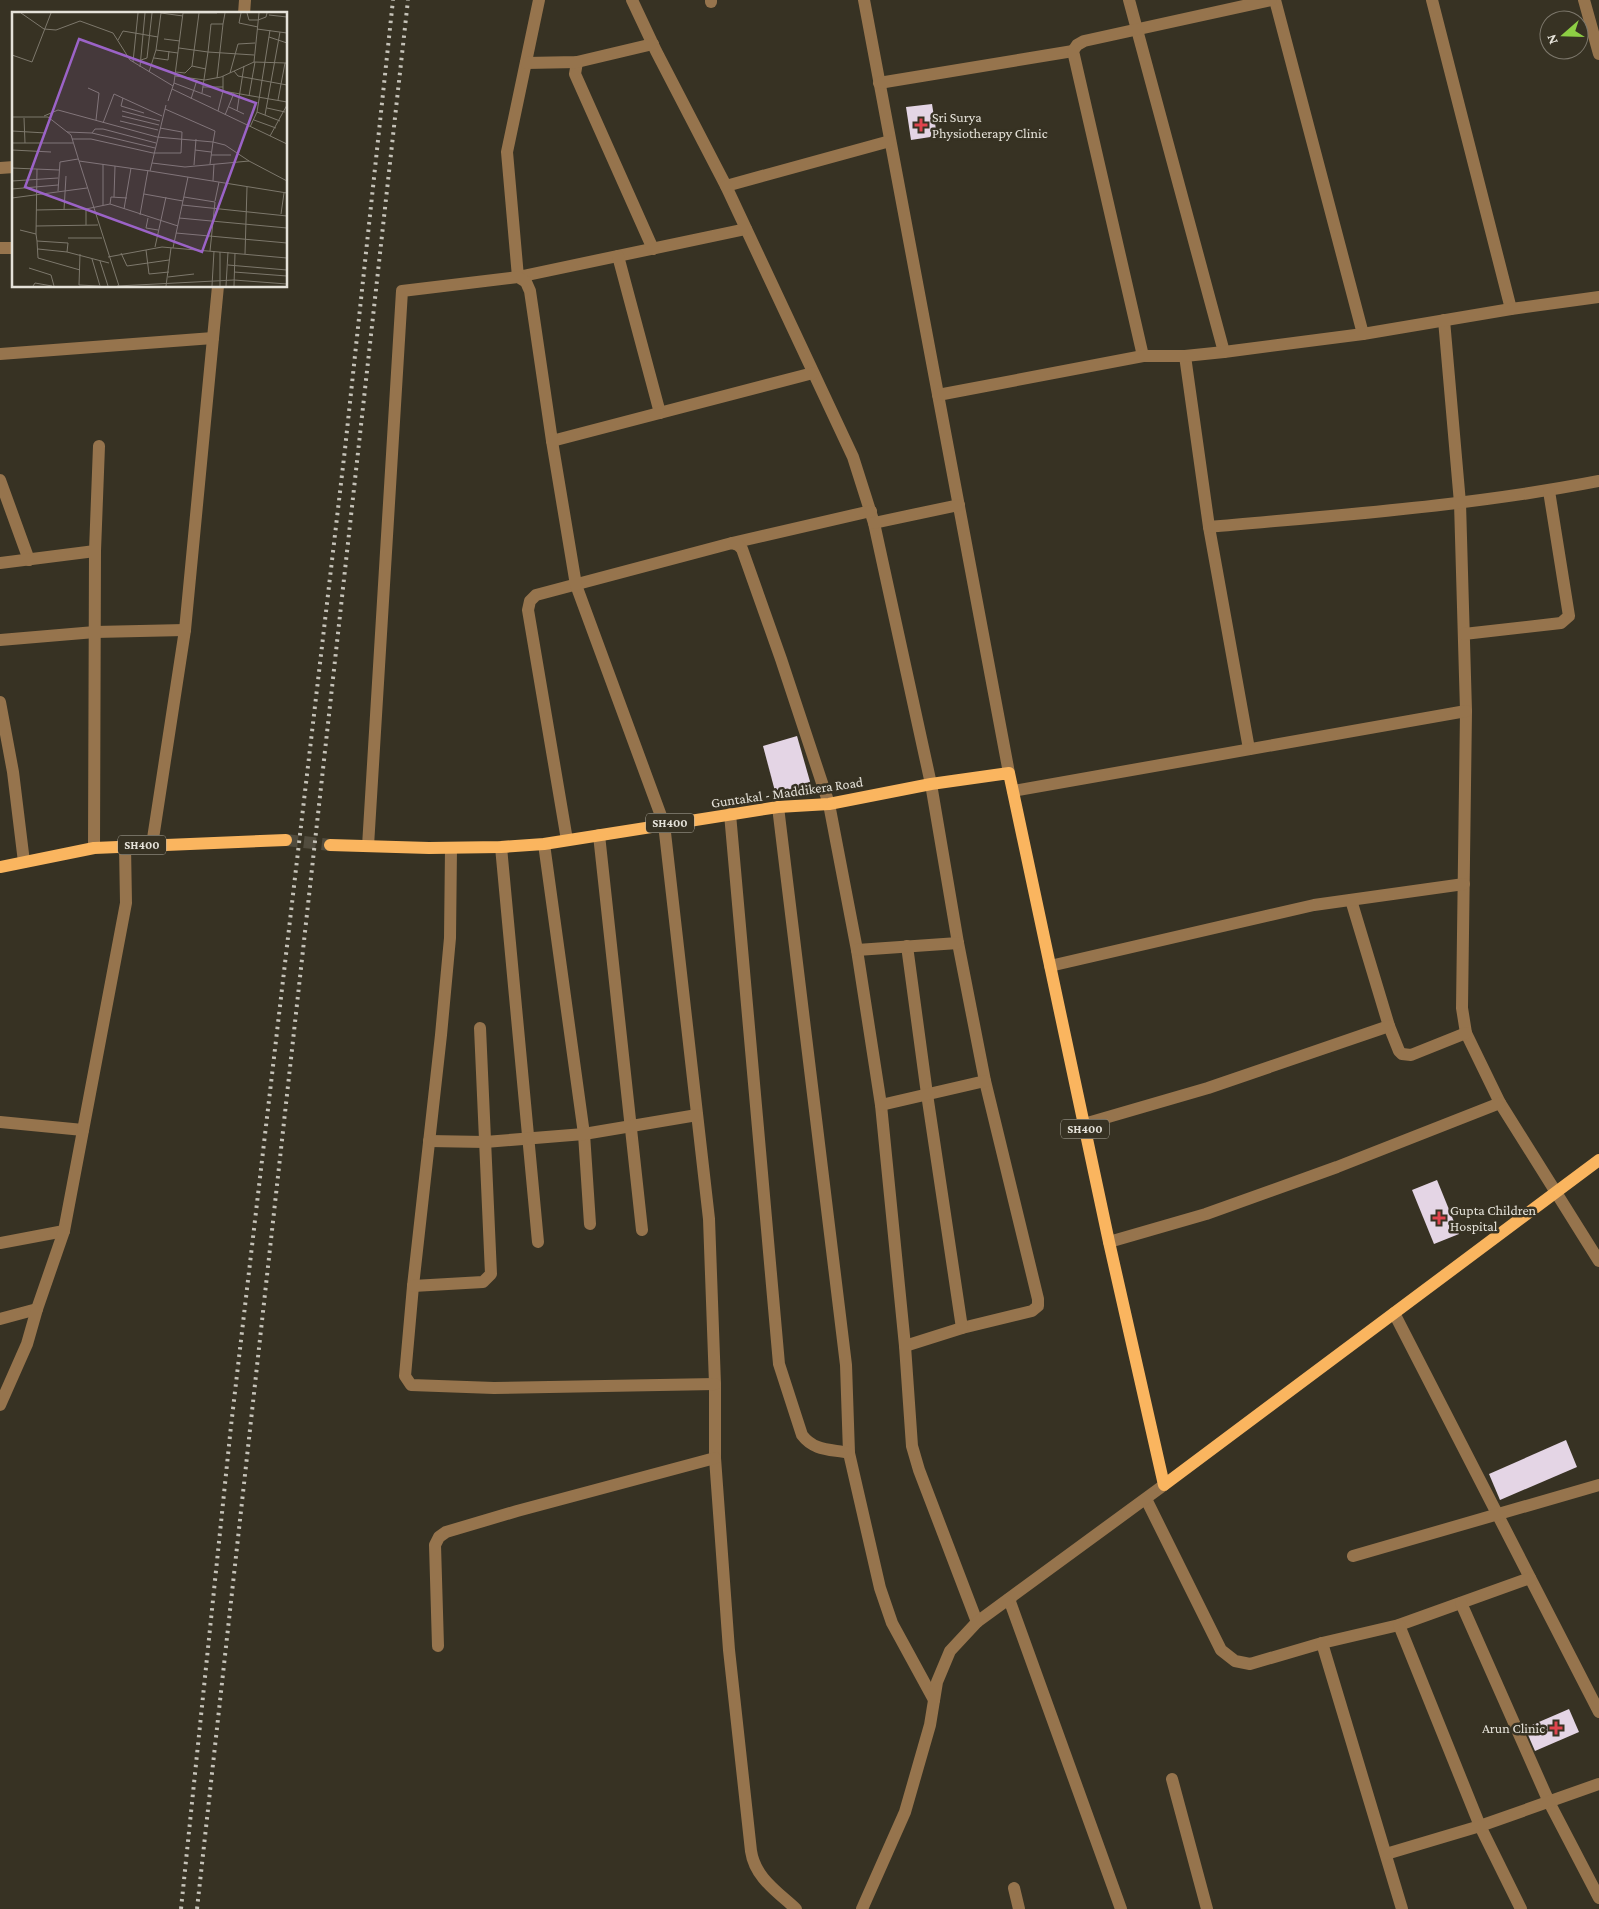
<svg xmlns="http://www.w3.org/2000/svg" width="1599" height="1909" viewBox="0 0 1599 1909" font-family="'Crimson Pro',serif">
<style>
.building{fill:#e4d5e5}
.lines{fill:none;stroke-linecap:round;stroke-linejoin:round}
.major-tunnel{stroke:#514c3e;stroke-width:12;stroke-dasharray:12 6;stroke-linecap:butt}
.minor{stroke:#96744d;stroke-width:12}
.major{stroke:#fab55f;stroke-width:12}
.rail{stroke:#c5c2b8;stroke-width:4;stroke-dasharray:2.5 5;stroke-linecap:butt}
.health-dot{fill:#e0444e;stroke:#373223;stroke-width:2}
.labels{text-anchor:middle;stroke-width:5;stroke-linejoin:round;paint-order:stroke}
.shield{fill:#373223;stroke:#b1ada2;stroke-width:1}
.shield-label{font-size:12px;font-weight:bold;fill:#e5e2d9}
.poi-label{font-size:14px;fill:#e5e2d9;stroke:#373223;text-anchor:start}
.street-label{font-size:14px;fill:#e5e2d9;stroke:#373223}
.inset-road{fill:none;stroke:#7d786c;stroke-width:1}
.view{fill:#9b63c7;fill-opacity:0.15;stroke:#9b63c7;stroke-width:2.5}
.inset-edge{fill:none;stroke:#e5e2d9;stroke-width:2.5}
</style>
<rect width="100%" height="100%" fill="#373223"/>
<g class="building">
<path d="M932,104L937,136L911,140L906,107Z"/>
<path d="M797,736L811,785L776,795L763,746Z"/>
<path d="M1437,1180L1459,1234L1434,1244L1412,1190Z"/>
<path d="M1566,1440L1577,1467L1500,1500L1489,1474Z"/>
<path d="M1569,1709L1579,1732L1535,1751L1525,1728Z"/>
</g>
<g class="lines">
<path class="major-tunnel" d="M286,840L330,845"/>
<g class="minor">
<path d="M539,0L507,152L518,277L746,229"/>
<path d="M632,0L656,51L726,186L853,457L874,523L931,784L958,943L985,1081L1038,1299V1306L1032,1311L962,1328L905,1346"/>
<path d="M711,0V2"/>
<path d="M864,0L1009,773"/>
<path d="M1129,0L1224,352"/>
<path d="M1275,0L1363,334"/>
<path d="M1432,0L1511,309"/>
<path d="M1584,0L1599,54"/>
<path d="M244,14L245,0"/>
<path d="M577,62L575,74L653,249"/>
<path d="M526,63L577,62L653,44"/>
<path d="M879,83L1073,51"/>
<path d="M0,168L14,167"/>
<path d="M726,186L890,141"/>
<path d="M0,248H14"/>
<path d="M618,256L660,413"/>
<path d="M1444,320L1460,503L1466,711L1462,1008L1466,1033L1500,1103L1599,1261"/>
<path d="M0,354L213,338"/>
<path d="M1143,356L1073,51L1077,45L1084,41L1271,0"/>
<path d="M1185,356L1209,527L1249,749"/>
<path d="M938,395L1143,356H1185L1224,352L1363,334L1511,309L1599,297"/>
<path d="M552,441L813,373"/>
<path d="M0,480L29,560"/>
<path d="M874,523L959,505"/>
<path d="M1209,527C1339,515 1470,506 1599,481"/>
<path d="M732,543L871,511"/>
<path d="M0,563L95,551"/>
<path d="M1464,634L1561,623L1569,616L1549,491"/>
<path d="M0,640L95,632L185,630"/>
<path d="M0,702L13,772L24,862"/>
<path d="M1013,791L1466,711"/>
<path d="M778,807L846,1365L849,1453L880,1588L892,1623L934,1700"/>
<path d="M730,814L779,1364L802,1435C814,1451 830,1449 849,1453"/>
<path d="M599,835L642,1230"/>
<path d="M567,840L528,610L530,601L536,595L732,543L738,545L742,549L781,659L829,804L857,950L881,1105L905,1346L912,1446L919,1470L977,1622"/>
<path d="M544,844L584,1134L590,1224"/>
<path d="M152,845L185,630L218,286"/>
<path d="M368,846L402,291L518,277L526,282L530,291L552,441L576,585L664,824L709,1219L715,1384V1458L729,1650L751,1851C755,1878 778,1892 796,1909"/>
<path d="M501,847L538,1242"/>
<path d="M94,848L95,551L99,446"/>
<path d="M451,848L450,938L441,1035L413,1286L405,1376L411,1385L494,1388L715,1384"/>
<path d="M1351,900L1389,1026L1399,1051L1402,1054L1411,1055L1466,1033"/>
<path d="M907,946L927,1094L962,1328"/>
<path d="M857,950L958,943"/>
<path d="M1050,966L1314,905L1464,884"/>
<path d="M881,1105L985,1081"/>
<path d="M0,1122L83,1130"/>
<path d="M1084,1124L1208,1088L1389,1026"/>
<path d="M429,1141L485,1142L584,1134L697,1115"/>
<path d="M1109,1242L1206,1214L1337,1167L1500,1103"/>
<path d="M0,1243L64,1231"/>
<path d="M413,1286L483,1282L491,1274L480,1028"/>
<path d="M1394,1313L1599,1712"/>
<path d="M0,1319L37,1309"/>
<path d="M0,1405L27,1344L37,1309L64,1231L126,903L125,846"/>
<path d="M1146,1499L1221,1650L1235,1661L1250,1664L1322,1643L1399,1625L1530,1578"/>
<path d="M1353,1556L1599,1485"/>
<path d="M1009,1599L1121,1909"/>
<path d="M1461,1603L1549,1802L1599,1898"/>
<path d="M1399,1625L1480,1826L1521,1909"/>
<path d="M1322,1643L1402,1909"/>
<path d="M438,1646L435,1545L439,1537L446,1532L517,1511L715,1458"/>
<path d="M1172,1779L1207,1909"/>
<path d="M1386,1854L1480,1826L1599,1784"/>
<path d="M1014,1888L1019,1909"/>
<path d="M862,1909L905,1812L930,1725L937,1682L950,1651L977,1622L1164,1485"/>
</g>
<g class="major">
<path d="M330,845L429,848L501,847L544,844L778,807L829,804L931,784L1009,773L1109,1242L1164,1485L1599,1160"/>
<path d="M0,867L94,848L286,840"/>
</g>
<g class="rail">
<path d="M181,1909L231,1426L345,449L393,0"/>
<path d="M197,1909L408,0"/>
</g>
</g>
<g class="health-dot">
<path d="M918.5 117.5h5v5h5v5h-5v5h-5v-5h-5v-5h5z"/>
<path d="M1436.5 1210.5h5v5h5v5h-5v5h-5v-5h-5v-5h5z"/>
<path d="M1553.5 1720.5h5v5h5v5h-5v5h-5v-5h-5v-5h5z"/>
</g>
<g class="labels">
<g class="shield">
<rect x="646" y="813.5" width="48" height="19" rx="4"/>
<rect x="118" y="835.5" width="48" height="19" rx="4"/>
<rect x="1061" y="1119.5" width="48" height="19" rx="4"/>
</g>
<g class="shield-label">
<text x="670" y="827">SH400</text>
<text x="142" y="849">SH400</text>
<text x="1085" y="1133">SH400</text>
</g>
<g class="poi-label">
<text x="932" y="122">Sri Surya<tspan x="932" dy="16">Physiotherapy Clinic</tspan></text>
<text x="1450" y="1215">Gupta Children<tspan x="1450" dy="16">Hospital</tspan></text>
<text x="1545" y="1733" text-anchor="end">Arun Clinic</text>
</g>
<g class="street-label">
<text transform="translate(787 792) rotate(-8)" y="5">Guntakal - Maddikera Road</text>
</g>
</g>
<g transform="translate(12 12)">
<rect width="275" height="275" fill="#373223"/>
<path class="inset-road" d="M9,1L32,17L44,18L68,9L101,21L118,48L161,74M149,1L171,4M171,1H205M187,1L180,54L194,57M229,1L227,11L246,15M235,1L237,8H246L254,5L255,1M257,3L275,5M245,17L275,21M257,25L275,31M152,27L168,29M106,28L111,19L146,25M167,36L196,40L199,12H211L213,1M144,38L166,41M0,43L20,50L39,1M142,46L156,48L157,39M129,48L135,46L140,1M121,50L126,1M242,50L247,1M128,55L133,1M222,59L226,64L275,73M137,60L144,38L149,1M164,60L173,61L180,54M218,61L226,32L243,31M163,64L193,68L209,65L242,50L275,51M211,64V79L275,90M205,66L211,12M162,71L199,85M191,75H211M76,76L87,81L84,108M160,77L275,132M190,81L196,40L242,43M237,84L243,50M111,86L109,94L132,101M179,87L185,68M266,88L273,51M156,89L162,71L171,1M217,95L232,102M255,96L273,100M110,99L148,109M206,99L211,79M225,99L232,54M245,100L268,109M213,103L222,81M253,103L268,20M32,104L46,98L145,125L201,130L203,119L153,97M110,104L147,113M0,105H36L59,123L67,149M12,106L13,131M242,108L264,116M108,109L146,118M91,111L102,82L150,104M238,115L245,100L258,18M0,119L34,121M55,120L80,121L143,136M80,121L83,117H91L144,131M258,124L275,93M60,127H79L141,141H169L170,120L148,116M0,131H61M0,138L39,140M183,138L199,140M199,143H219M140,151L173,155L237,149L275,169M198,152L201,130L213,133L237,149M182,153L184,127M0,156L47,158M138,159L275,181M0,169L46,166M201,169L202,152M0,177L46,173M46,179L48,150L66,147M132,182L171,189M102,185L103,154M172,185L203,190L198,239M0,186L75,176M203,189L207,170M98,192L99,185L115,186M91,193V152M170,193L275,204M112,197L119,156M24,198L74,197L98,192L166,214M52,198L54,164M269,202L272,181M128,203L136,158M136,206L134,216L146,218M167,206L275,216M74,213V197M24,214L86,213M8,218L24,222L25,229L56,231L55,240L97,251M164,221L275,231M24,222L25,157M56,226H90M25,229L26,246L68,258M143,235L154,185M161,236L176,165M26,237L55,240M134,238L137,262L157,260M109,241L115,254L157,248M68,242L67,273L87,274M233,242L235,175M96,245L150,235L275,246M80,247L88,274M88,249L96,274M216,253L275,258M17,256L39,263L42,274M222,260L275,264M156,265L182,262M21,274L23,271L40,274M105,274L222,268L275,272M107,274L67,149L138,159L154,93M154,274L159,236M200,274L202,239M208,274V240M214,274L216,240M222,274L223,241"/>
<path class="view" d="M67,27L244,91L190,240L13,175Z"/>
<rect width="275" height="275" class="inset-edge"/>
</g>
<g transform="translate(1564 35) rotate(250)"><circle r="24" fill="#373223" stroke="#7d786c"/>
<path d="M0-4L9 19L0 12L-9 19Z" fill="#8dce44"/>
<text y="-8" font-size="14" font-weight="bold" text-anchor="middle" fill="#e5e2d9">N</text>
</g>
</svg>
